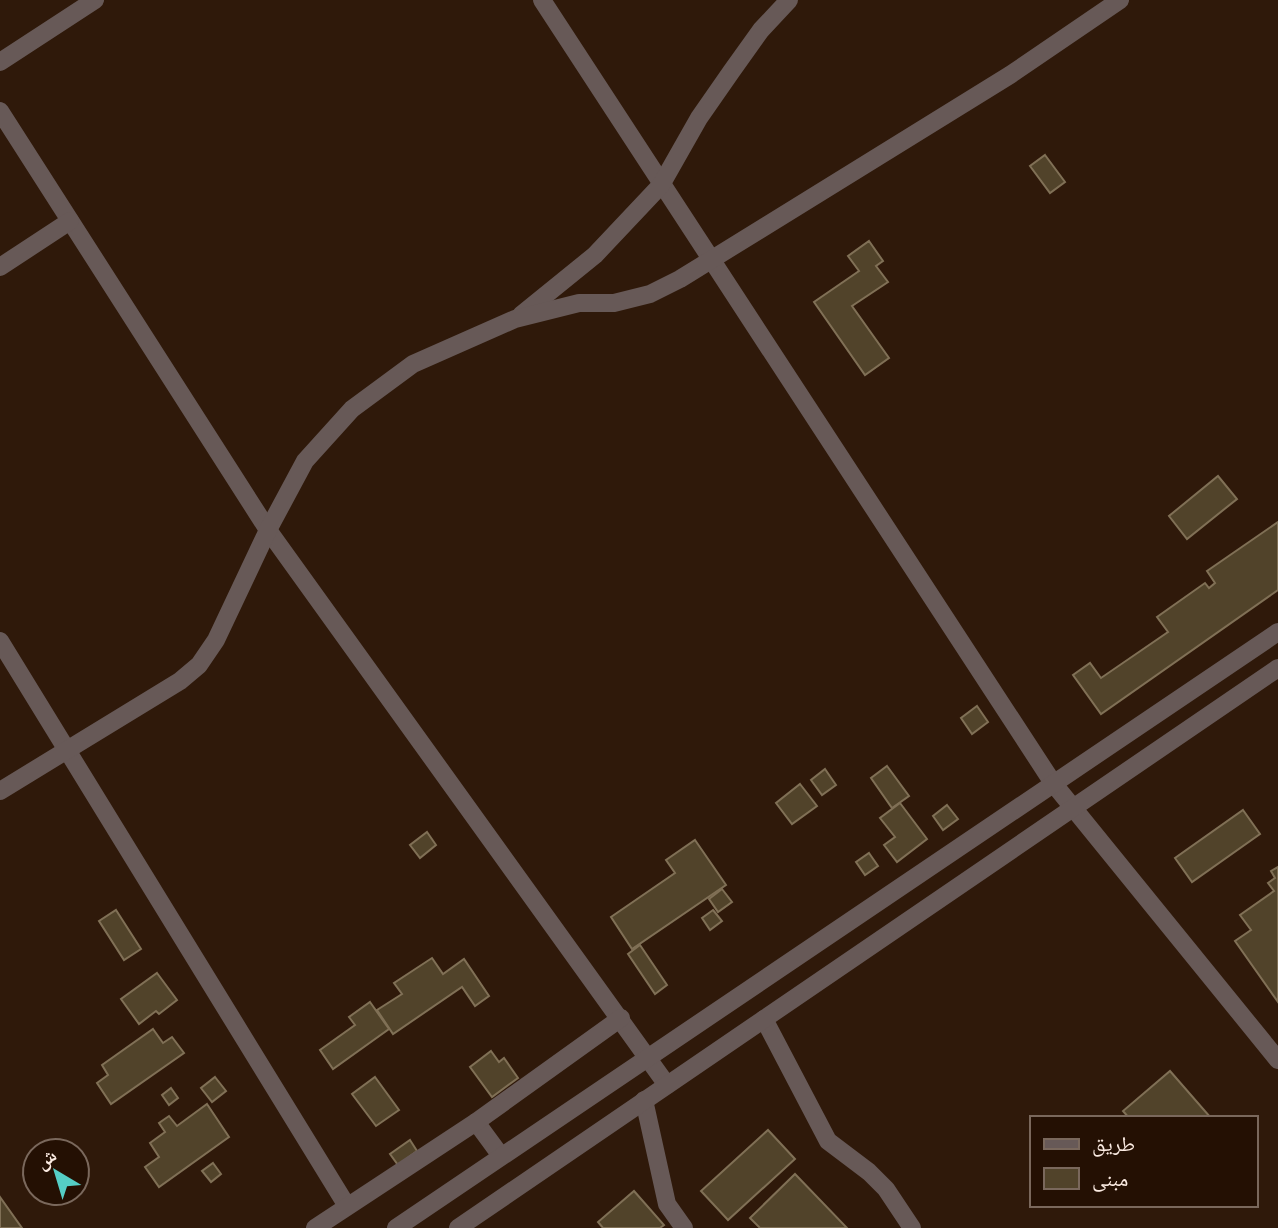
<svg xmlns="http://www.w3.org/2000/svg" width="1278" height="1228" viewBox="0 0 1278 1228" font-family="'Golos Text','Noto Naskh Arabic',sans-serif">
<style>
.building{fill:#51432a;stroke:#807056;stroke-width:2}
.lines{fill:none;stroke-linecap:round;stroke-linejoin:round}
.minor{stroke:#675957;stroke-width:18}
</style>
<rect width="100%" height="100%" fill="#2f190a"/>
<g class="building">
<path d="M1045,155L1065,182L1050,193L1030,166Z"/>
<path d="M869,241L883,261L876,266L888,282L852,306L889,358L865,375L814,302L859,271L848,256Z"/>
<path d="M1218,476L1237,499L1187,539L1169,516Z"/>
<path d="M1278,522V590L1101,714L1073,675L1090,663L1101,678L1168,632L1157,617L1205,583L1209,588L1215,583L1207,571Z"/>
<path d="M977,706L988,722L972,734L961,718Z"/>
<path d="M887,766L909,796L892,808L871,778Z"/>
<path d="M825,769L836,785L822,795L811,780Z"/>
<path d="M800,784L817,806L792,824L776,803Z"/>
<path d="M900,803L927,839L897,862L884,845L895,837L880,818Z"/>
<path d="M947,805L958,819L943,830L933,816Z"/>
<path d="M1243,810L1260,834L1192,882L1175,858Z"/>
<path d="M427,832L436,845L420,858L410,845Z"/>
<path d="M695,840L726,885L632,949L611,917L675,873L666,860Z"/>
<path d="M869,853L878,866L865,875L856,862Z"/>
<path d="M1278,867V1002L1235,941L1251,930L1240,915L1274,891L1268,883L1275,878L1271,871Z"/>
<path d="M722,889L732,902L718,912L709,899Z"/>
<path d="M116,910L141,949L124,960L99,921Z"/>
<path d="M713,910L722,921L710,930L702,918Z"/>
<path d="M640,945L667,985L655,994L628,954Z"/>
<path d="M432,958L443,974L464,959L489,996L475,1006L462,987L393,1034L377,1010L402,994L394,983Z"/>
<path d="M157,973L177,1000L159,1014L156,1011L139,1024L121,999Z"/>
<path d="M370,1002L389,1029L333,1069L320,1050L355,1025L349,1017Z"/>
<path d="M153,1029L163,1043L172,1037L184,1053L111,1104L97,1083L108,1075L102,1065Z"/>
<path d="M491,1051L499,1062L504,1058L518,1078L492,1097L470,1067Z"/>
<path d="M1170,1071L1211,1118H1129L1123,1111Z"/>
<path d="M215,1077L226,1091L212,1102L201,1088Z"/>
<path d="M375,1077L399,1110L376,1126L352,1094Z"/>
<path d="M171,1088L178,1098L169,1105L162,1095Z"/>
<path d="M207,1104L229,1137L159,1187L145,1167L159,1157L150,1143L165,1132L159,1123L169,1116L177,1126Z"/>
<path d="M768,1130L795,1159L728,1220L701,1191Z"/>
<path d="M410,1140L417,1151L398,1165L390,1154Z"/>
<path d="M213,1163L221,1174L211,1182L202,1171Z"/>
<path d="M795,1174L847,1228H760L750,1218Z"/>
<path d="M634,1191L664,1225L660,1228H603L598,1222Z"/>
<path d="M0,1197L22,1228H0Z"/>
</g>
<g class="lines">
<g class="minor">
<path d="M542,0L1053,783L1278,1060"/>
<path d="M0,62L95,0"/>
<path d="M0,111L268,530L667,1085"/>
<path d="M0,267L70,221"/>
<path d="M521,315L595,255L661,185L699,118L731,72L761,30L789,0"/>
<path d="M0,641L347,1206"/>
<path d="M0,791L180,681L199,665L216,640L268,530L305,461L352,409L413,364L515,319L579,303H614L650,294L680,279L1010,75L1120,0"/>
<path d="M764,1019L828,1141L869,1172L886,1189L912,1228"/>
<path d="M644,1100L667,1204L684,1228"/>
<path d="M476,1122L501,1156"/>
<path d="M315,1228L476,1122L621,1018"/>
<path d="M396,1228L1278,632"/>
<path d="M458,1228L1278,668"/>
</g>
</g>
<rect x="1030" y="1116" width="228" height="91" fill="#241003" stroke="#7a685c" stroke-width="2"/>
<rect x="1044" y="1139" width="35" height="10" fill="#675957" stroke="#7a685c" stroke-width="2"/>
<text x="1092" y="1151" font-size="21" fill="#fbebe2">طريق</text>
<rect x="1044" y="1168" width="35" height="21" fill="#51432a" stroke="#7a685c" stroke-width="2"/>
<text x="1092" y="1186" font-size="21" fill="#fbebe2">مبنى</text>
<g transform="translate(56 1172) rotate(322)"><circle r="33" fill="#241003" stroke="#7a685c" stroke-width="2"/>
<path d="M0-5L12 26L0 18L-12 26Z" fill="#55cec6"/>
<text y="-10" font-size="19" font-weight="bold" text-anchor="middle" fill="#fbebe2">ش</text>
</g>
</svg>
